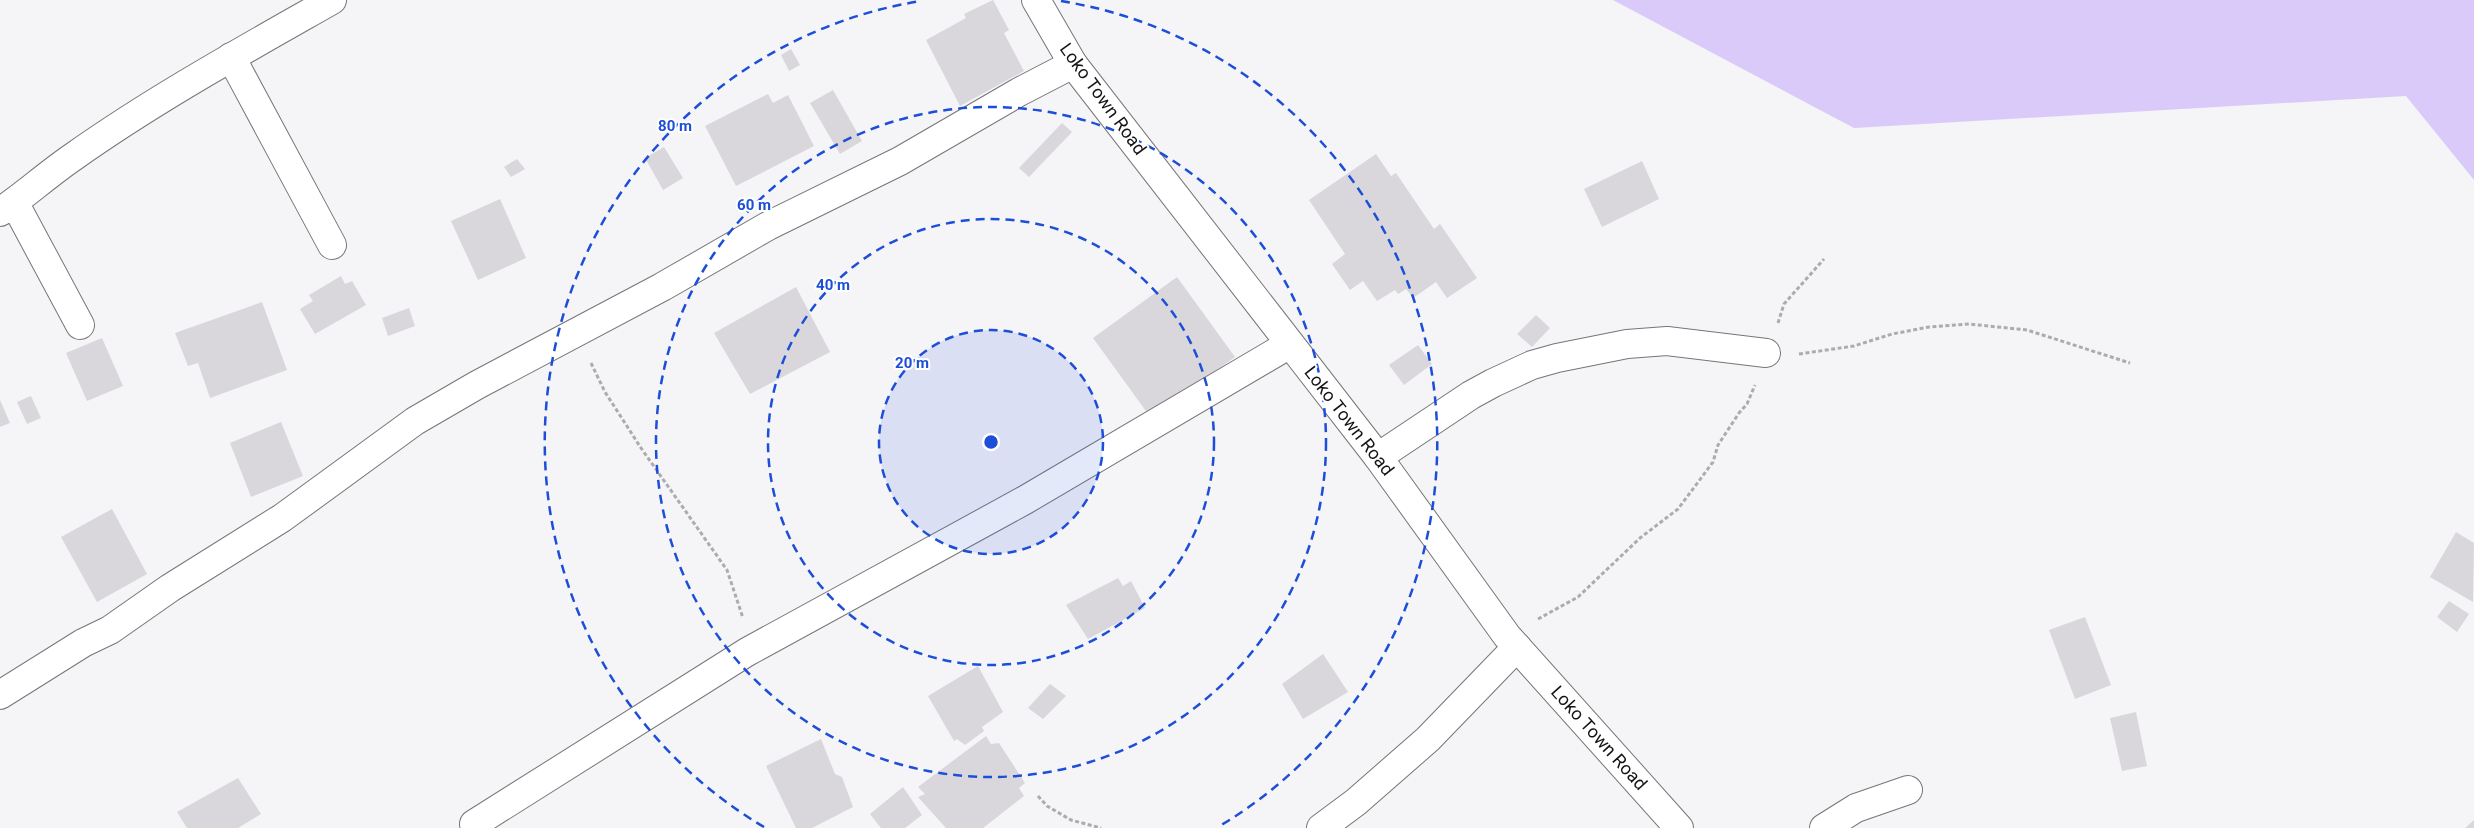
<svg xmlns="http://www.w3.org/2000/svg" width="2474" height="828" viewBox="0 0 2474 828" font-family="Roboto,sans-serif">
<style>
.green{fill:#d9caf9}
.building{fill:#d9d7db}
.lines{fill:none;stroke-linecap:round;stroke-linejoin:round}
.minor-casing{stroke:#767578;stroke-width:30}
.path{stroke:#acacae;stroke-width:3;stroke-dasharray:4 2.5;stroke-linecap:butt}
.minor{stroke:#fff;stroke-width:28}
.ring{fill:none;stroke:#1d4ed8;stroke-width:2.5;stroke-dasharray:9 6}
.labels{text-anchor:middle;stroke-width:4;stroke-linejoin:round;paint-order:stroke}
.street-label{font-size:18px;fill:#141415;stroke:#fff}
.centre{fill:#1d4ed8;stroke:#fff;stroke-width:2.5}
.ring-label{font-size:15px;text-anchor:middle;font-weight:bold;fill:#1d4ed8;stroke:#fff;stroke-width:4;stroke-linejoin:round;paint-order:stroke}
</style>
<rect width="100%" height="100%" fill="#f5f4f7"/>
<path class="green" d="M1613,0H2474V180L2406,96L1854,128Z"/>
<g class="building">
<path d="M993,0L1009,30L1004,33L1024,71L960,106L926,40L966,18L964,14Z"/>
<path d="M791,49L800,65L789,71L781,55Z"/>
<path d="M833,90L862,141L840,154L810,103Z"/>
<path d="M768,94L773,103L788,95L814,146L736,186L705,126Z"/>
<path d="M1062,123L1072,132L1029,177L1019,168Z"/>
<path d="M664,147L683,178L663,190L645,158Z"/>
<path d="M1376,154L1391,176L1396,173L1434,229L1440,224L1477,278L1447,298L1436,282L1413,298L1406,289L1398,294L1395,290L1377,301L1363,281L1350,290L1332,264L1345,254L1309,200Z"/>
<path d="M517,159L525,169L511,177L504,167Z"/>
<path d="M1642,161L1659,199L1602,227L1584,189Z"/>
<path d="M500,199L526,258L478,280L451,221Z"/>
<path d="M341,276L345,284L352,281L366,305L315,334L300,309L313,301L309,295Z"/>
<path d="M1177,277L1235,357L1151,418L1093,338Z"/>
<path d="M796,287L830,352L750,394L714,333Z"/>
<path d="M262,302L287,370L210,398L198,363L188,366L175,333Z"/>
<path d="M409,308L415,326L388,336L382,318Z"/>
<path d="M1536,315L1550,328L1532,347L1517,334Z"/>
<path d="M102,338L123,386L87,401L66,353Z"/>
<path d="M1418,345L1432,364L1404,385L1389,365Z"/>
<path d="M31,396L41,418L27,424L17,402Z"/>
<path d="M0,400L10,423L0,427Z"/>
<path d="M281,422L303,476L251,497L230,443Z"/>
<path d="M112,509L147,574L97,602L61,537Z"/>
<path d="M2456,532L2474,543L2473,602L2430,577Z"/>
<path d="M1118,578L1123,586L1131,581L1145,608L1088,639L1066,605Z"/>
<path d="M2449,601L2469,614L2457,632L2437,617Z"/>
<path d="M2085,617L2111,685L2075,699L2049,630Z"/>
<path d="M1323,654L1348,692L1303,719L1282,684Z"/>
<path d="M978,666L1003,712L982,727L984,731L965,745L957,739L954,741L928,696Z"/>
<path d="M1050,684L1066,696L1043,719L1028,708Z"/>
<path d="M2136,712L2147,766L2122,771L2110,718Z"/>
<path d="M986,736L991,744L999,743L1025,783L1019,788L1024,796L983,828H946L918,797L925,794L918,787Z"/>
<path d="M821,739L835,774L842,777L853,807L812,828H796L766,766Z"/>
<path d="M238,778L261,814L238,828H187L177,812Z"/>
<path d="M903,787L922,815L905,828H881L870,814Z"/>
<path d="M2474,820V828H2465Z"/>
</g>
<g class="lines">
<defs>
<g id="minor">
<path d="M1036,0L1073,64L1378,457L1507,636L1679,828"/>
<path d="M231,57L332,245"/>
<path d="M14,202L80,325"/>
<path d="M0,212C25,195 48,174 73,157C155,99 244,50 332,0"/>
<path d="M1378,457L1471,395L1493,383L1532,365L1557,358L1627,344L1667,341L1766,353"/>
<path d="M0,695L83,643L110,630L170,588L282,518L415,421L477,385L662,287L768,226L900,161L1019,92L1073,64"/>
<path d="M474,824L747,652L1025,500L1290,344"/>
<path d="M1321,828L1356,802L1428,739L1517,647"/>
<path d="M1824,828L1856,808L1908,790"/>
</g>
</defs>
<use href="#minor" class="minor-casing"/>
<g class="path">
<path d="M1778,323L1784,304L1824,259"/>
<path d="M1799,354L1854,346L1892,334L1929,327L1969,324L2027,330L2130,363"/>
<path d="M591,363L605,392L641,448L727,570L743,618"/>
<path d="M1538,619L1578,597L1640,538L1678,509L1713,462L1718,445L1739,413L1747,404L1755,385"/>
<path d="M1038,796L1047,806L1071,820L1101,828"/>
</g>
<use href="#minor" class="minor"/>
</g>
<circle cx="991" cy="442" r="112" fill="#1d4ed8" fill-opacity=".12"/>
<g class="ring">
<circle cx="991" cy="442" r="112"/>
<circle cx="991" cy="442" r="223"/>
<circle cx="991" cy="442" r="335"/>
<path d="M764 827A447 447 0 0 1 921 1M1061 1A447 447 0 0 1 1218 827"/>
</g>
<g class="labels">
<g class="street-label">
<text transform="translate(1103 99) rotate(54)" y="6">Loko Town Road</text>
<text transform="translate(1349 421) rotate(52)" y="6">Loko Town Road</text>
<text transform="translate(1599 738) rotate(48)" y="6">Loko Town Road</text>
</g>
</g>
<circle cx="991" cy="442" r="8" class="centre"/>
<g class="ring-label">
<text x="675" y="131">80 m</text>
<text x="754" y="210">60 m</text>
<text x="833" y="290">40 m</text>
<text x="912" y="368">20 m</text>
</g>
</svg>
